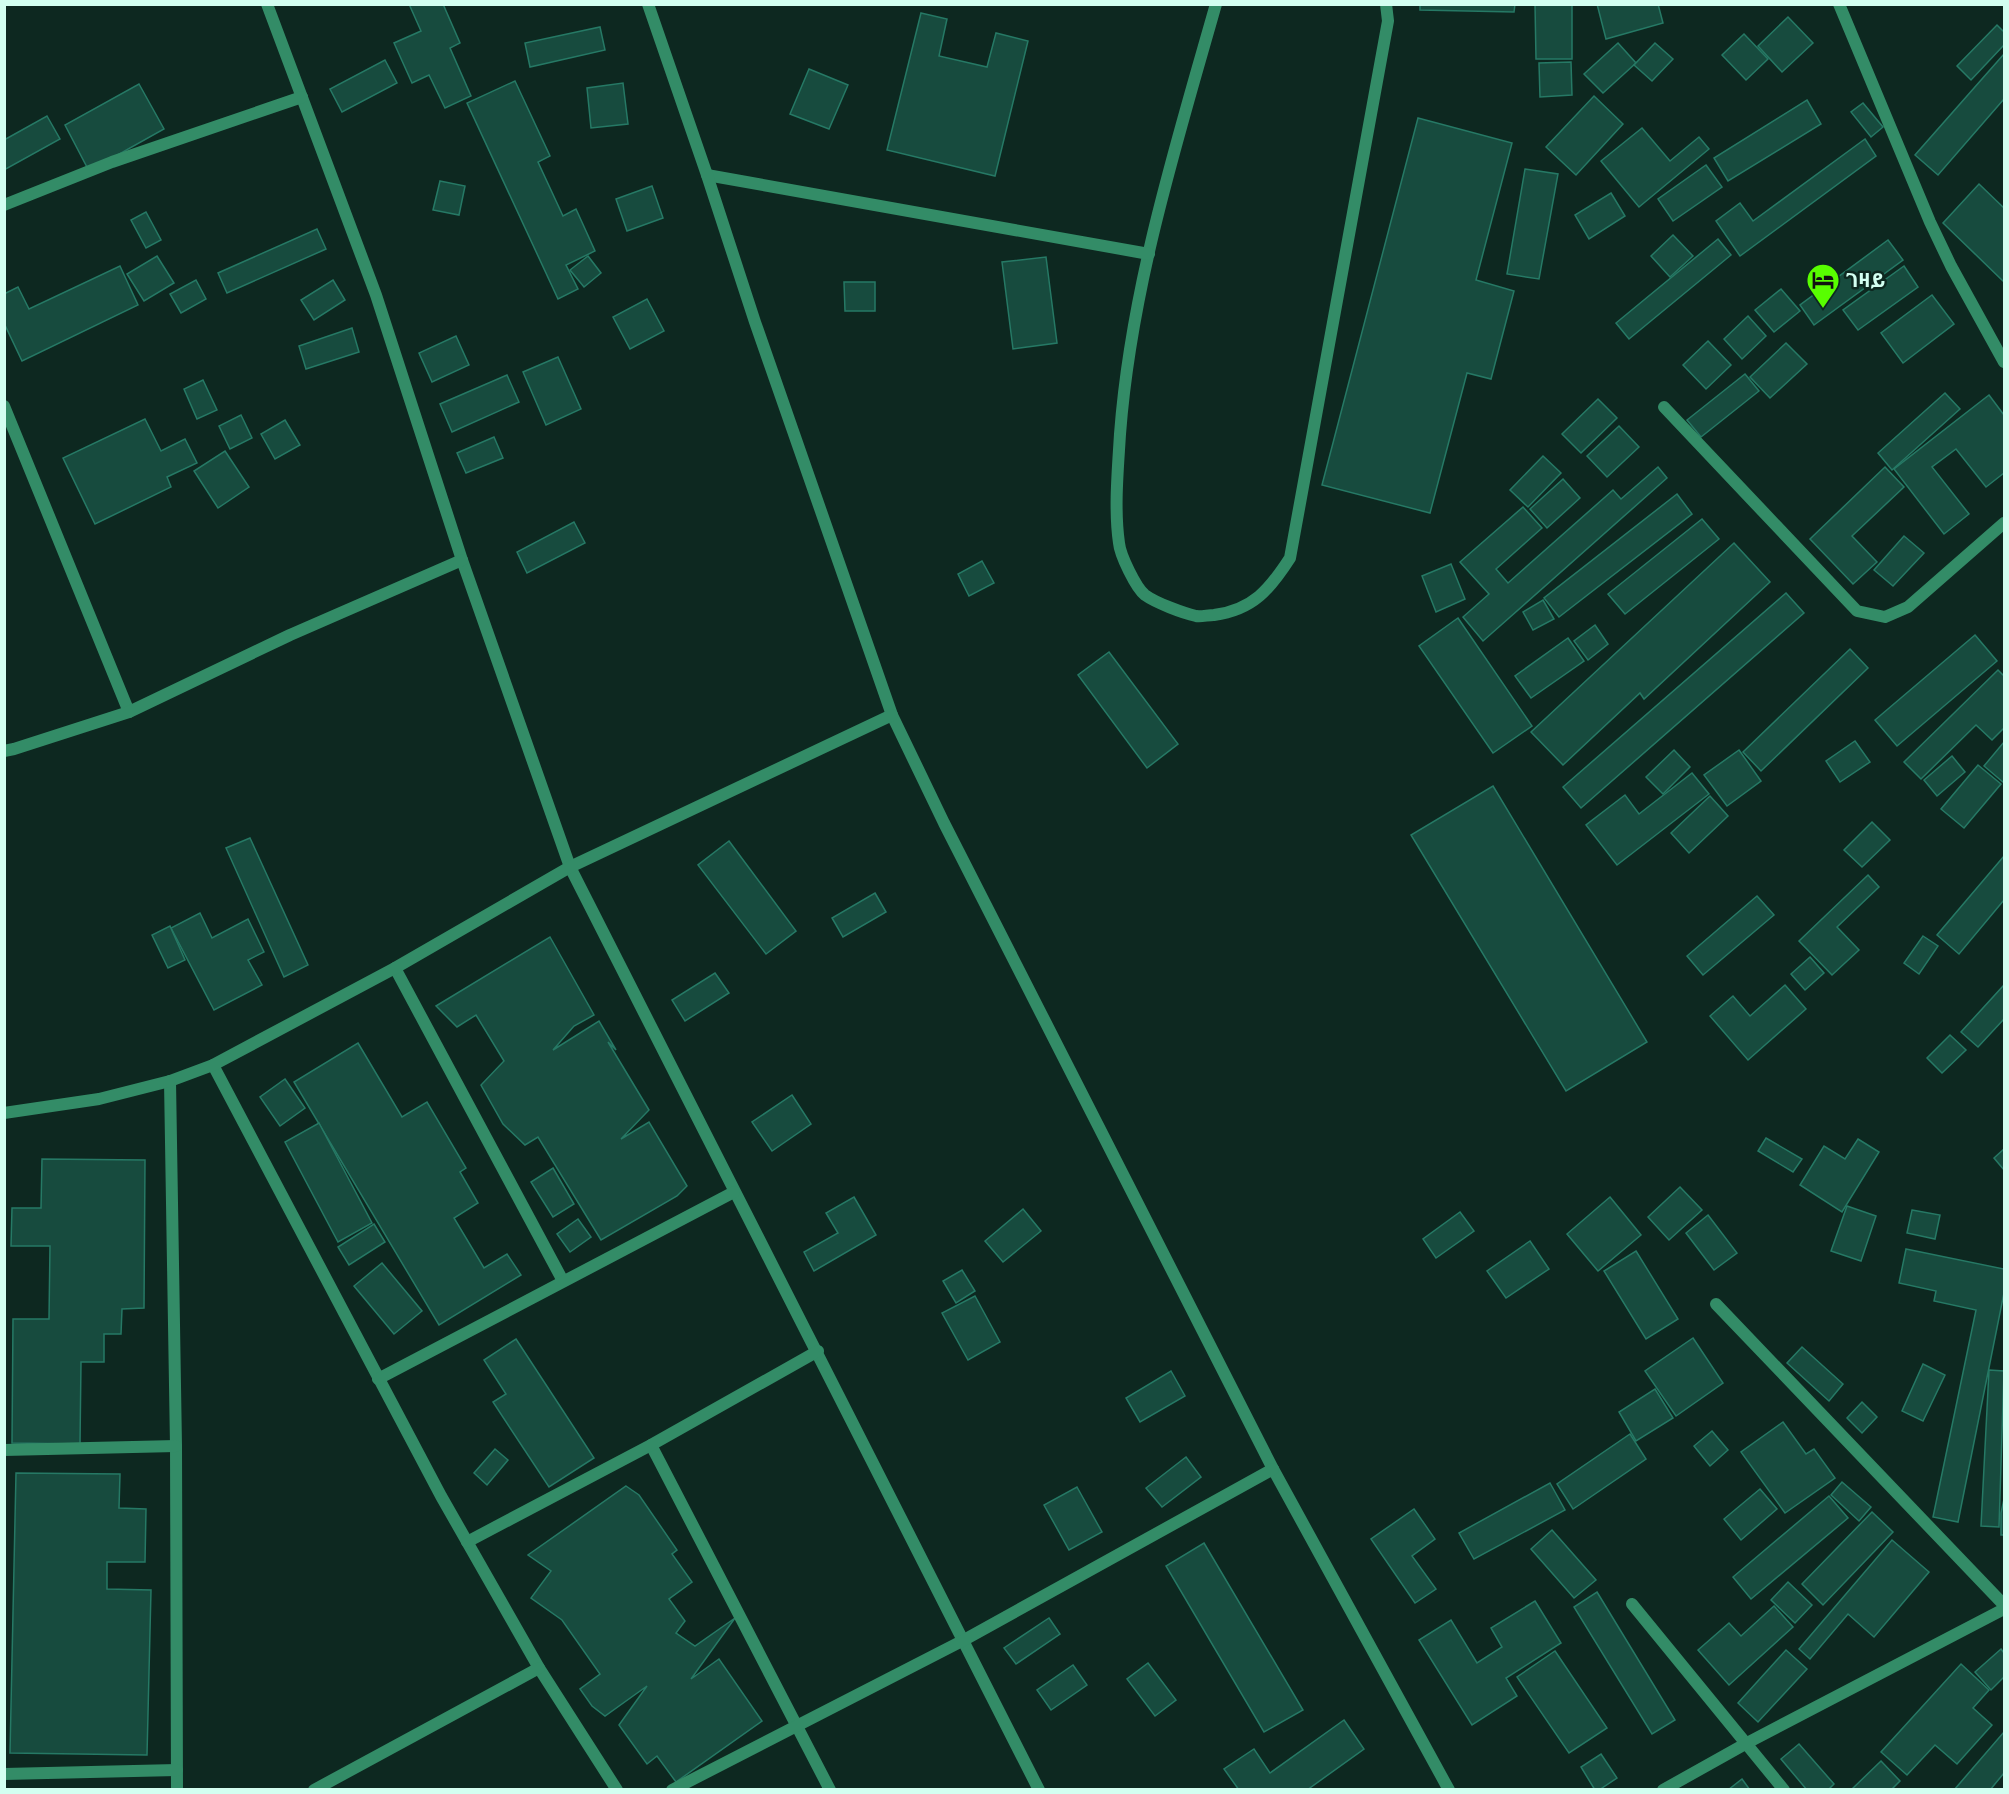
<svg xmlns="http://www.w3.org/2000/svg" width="2009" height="1794" viewBox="0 0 2009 1794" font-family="Roboto,'Noto Sans Ethiopic',sans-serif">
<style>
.building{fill:#174b3e;stroke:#267965;stroke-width:1.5}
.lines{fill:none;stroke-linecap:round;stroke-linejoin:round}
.lane{stroke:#338c67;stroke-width:12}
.street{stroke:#338c67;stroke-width:12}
.labels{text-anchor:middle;stroke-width:5;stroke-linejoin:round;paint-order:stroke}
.poi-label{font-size:20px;font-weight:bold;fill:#d3fff1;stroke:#0d2820;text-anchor:start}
</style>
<rect width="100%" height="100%" fill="#0d2820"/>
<g class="building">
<path d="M409,4H443L460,43L450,48L471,96L445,108L429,75L412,83L394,43L421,31Z"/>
<path d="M1420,4H1515L1514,12L1420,10Z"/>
<path d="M1535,4H1572V59H1536Z"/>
<path d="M1597,4H1658L1663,23L1606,39Z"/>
<path d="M921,13L947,19L939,56L987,67L996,33L1028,41L995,176L887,150Z"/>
<path d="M1788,17L1813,43L1782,72L1758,46Z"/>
<path d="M1997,25L2004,32V45L1971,80L1957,66Z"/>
<path d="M600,27L605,50L530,67L525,43Z"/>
<path d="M1744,34L1768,59L1746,80L1722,55Z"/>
<path d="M1618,43L1636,63L1603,93L1584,74Z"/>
<path d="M1655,43L1673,59L1652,81L1634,65Z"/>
<path d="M2004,54V99L1938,175L1915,155Z"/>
<path d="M385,60L397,83L342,112L330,89Z"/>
<path d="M1571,62L1572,95L1540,97L1539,63Z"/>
<path d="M809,69L848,85L829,129L790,114Z"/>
<path d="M515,81L550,156L538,162L563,216L576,209L595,251L566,265L578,289L558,299L467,103Z"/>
<path d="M623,83L628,124L591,128L587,88Z"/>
<path d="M139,84L164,129L89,171L65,125Z"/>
<path d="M1594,96L1623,124L1576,175L1546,147Z"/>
<path d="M1807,100L1821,124L1728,181L1714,158Z"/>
<path d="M1863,103L1883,127L1871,137L1851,112Z"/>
<path d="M47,116L60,139L4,170V140Z"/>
<path d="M1418,118L1512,143L1476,280L1514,291L1491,379L1467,373L1430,513L1322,485Z"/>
<path d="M1642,128L1670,161L1699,137L1709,149L1639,207L1601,161Z"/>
<path d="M1865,139L1876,156L1740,256L1716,221L1740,203L1753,221Z"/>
<path d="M1706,165L1722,187L1673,221L1658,199Z"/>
<path d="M1525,169L1558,174L1539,279L1507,274Z"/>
<path d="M440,181L465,186L459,215L433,210Z"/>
<path d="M1979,184L2004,208V282L1943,223Z"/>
<path d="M652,186L663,218L627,231L616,199Z"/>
<path d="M1611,193L1625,216L1589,239L1575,215Z"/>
<path d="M146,212L161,240L146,248L131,220Z"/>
<path d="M317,229L326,249L227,293L218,273Z"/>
<path d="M1673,235L1693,256L1670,277L1651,256Z"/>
<path d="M1718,239L1731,255L1629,339L1616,323Z"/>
<path d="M1888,240L1903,260L1814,325L1800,305Z"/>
<path d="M157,256L174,283L144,301L127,274Z"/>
<path d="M588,256L601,273L584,287L570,270Z"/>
<path d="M1046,257L1057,343L1013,349L1002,262Z"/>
<path d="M120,266L138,305L22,361L4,323V294L18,287L29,309Z"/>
<path d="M1904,266L1918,287L1858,330L1843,310Z"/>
<path d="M196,280L206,299L181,313L170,294Z"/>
<path d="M333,280L345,300L314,320L301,300Z"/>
<path d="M844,282H875V311H845Z"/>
<path d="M1781,289L1800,311L1774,332L1755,310Z"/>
<path d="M1932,295L1954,324L1903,363L1881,333Z"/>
<path d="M647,299L664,331L630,349L613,317Z"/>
<path d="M1748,316L1766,336L1742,359L1724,339Z"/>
<path d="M352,328L359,352L306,369L299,346Z"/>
<path d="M456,336L469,365L432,382L419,353Z"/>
<path d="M1708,341L1731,365L1706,389L1683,365Z"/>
<path d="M1786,343L1807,364L1770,398L1750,377Z"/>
<path d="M558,357L581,409L546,425L523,372Z"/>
<path d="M1745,374L1759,391L1701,437L1687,420Z"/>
<path d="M507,375L519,402L452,432L440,404Z"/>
<path d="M203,380L217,410L197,419L184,389Z"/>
<path d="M1945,393L1960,409L1892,470L1878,453Z"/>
<path d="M1989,395L2004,415V473L1986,487L1956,449L1932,467L1969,514L1944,534L1894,469Z"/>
<path d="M1598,399L1617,418L1581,453L1562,434Z"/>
<path d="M241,415L252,438L230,449L219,426Z"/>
<path d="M145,419L161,451L185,439L197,463L167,477L171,487L95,524L63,458Z"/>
<path d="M285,420L300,445L275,459L261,434Z"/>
<path d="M1619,426L1639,447L1607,477L1587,456Z"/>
<path d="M494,437L503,458L466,473L457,453Z"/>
<path d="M225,451L249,487L218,508L194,471Z"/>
<path d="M1543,456L1561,473L1528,507L1510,490Z"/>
<path d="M1658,467L1667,478L1483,641L1463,617L1489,594L1460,562L1523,507L1542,528L1496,569L1508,583L1613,490L1621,499Z"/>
<path d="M1885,467L1904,487L1852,536L1877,562L1853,584L1810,539Z"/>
<path d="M1563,479L1580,498L1547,528L1530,509Z"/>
<path d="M1677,494L1692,514L1559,617L1544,598Z"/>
<path d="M1702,519L1719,539L1625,614L1608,594Z"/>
<path d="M574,522L585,543L527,573L517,552Z"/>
<path d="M1904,536L1924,553L1893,586L1874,570Z"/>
<path d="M1734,543L1770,582L1644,699L1640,693L1563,765L1531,732Z"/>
<path d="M982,561L994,583L969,596L958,574Z"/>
<path d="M1451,564L1465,599L1436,612L1422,576Z"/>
<path d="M1786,593L1804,613L1581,808L1563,787Z"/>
<path d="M1543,600L1554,619L1533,630L1523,612Z"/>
<path d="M1458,618L1532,726L1493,753L1419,646Z"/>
<path d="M1595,625L1608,644L1588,660L1574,641Z"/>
<path d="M1975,635L1997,661L1897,746L1875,720Z"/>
<path d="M1568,638L1584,661L1531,698L1515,676Z"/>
<path d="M1850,649L1868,668L1761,771L1743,752Z"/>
<path d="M1109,652L1178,744L1147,768L1078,675Z"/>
<path d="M1998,670L2004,676V728L1992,740L1976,725L1921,779L1904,762Z"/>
<path d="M1855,741L1870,762L1840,782L1826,761Z"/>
<path d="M2004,742V783L1984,766Z"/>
<path d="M1674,750L1690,767L1663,794L1646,777Z"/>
<path d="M1739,750L1761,781L1727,806L1704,775Z"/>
<path d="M1952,756L1965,772L1937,796L1924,780Z"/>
<path d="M1978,765L2001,784L1964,828L1941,809Z"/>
<path d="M1692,773L1709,794L1617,865L1586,825L1625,795L1639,814Z"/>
<path d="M1493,786L1647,1042L1566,1091L1411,835Z"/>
<path d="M1710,796L1728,816L1689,853L1671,833Z"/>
<path d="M1872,822L1890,840L1862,867L1844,850Z"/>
<path d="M250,838L308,965L284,977L226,848Z"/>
<path d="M729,841L796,931L766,954L698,865Z"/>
<path d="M2004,856V900L1959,954L1937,935Z"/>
<path d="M1868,875L1879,887L1837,927L1859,950L1832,975L1799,941Z"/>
<path d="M875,893L886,912L843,937L832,918Z"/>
<path d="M1757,896L1774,915L1703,975L1687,956Z"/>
<path d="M200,913L212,938L248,919L264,952L248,960L262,985L214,1010L171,928Z"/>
<path d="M170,926L185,960L168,968L152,935Z"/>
<path d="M1923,936L1938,946L1919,974L1904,963Z"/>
<path d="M550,937L594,1015L574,1026L553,1050L599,1021L616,1050L608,1042L649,1110L621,1139L649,1122L687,1186L677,1196L601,1240L538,1137L525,1145L503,1124L481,1085L504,1061L476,1015L457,1027L436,1006Z"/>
<path d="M1810,957L1824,973L1805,990L1791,974Z"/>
<path d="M715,973L729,993L685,1021L672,1000Z"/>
<path d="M1785,985L1806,1009L1748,1060L1710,1016L1733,996L1750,1016Z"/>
<path d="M2004,985V1019L1978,1047L1961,1032Z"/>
<path d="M1950,1035L1966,1050L1942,1073L1927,1058Z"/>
<path d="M358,1043L402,1117L427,1102L466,1168L460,1172L478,1203L454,1218L484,1268L507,1254L521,1275L439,1325L294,1082Z"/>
<path d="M285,1079L305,1108L280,1126L260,1097Z"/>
<path d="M792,1095L811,1124L772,1151L752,1122Z"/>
<path d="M319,1123L372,1223L338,1242L285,1142Z"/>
<path d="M1766,1138L1802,1159L1793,1172L1758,1151Z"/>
<path d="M1858,1139L1879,1152L1842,1212L1800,1185L1824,1146L1845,1159Z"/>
<path d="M2004,1149V1170L1994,1158Z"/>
<path d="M42,1159L145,1160L144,1308L122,1309L121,1334H104V1362H81L80,1444L12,1443L13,1319H49L50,1246H11L12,1208H41Z"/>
<path d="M553,1168L574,1204L553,1217L531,1182Z"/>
<path d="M1680,1187L1702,1210L1669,1240L1648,1217Z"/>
<path d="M854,1197L876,1235L814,1271L804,1252L838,1233L826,1213Z"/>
<path d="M1610,1197L1641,1235L1598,1271L1567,1234Z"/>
<path d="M1847,1206L1876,1216L1861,1261L1831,1251Z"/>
<path d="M1023,1209L1041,1231L1003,1262L985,1241Z"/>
<path d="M1912,1210L1940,1215L1935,1239L1907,1233Z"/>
<path d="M1460,1212L1474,1231L1436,1258L1423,1239Z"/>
<path d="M1708,1215L1737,1253L1714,1270L1686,1233Z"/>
<path d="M578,1219L591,1237L570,1252L557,1234Z"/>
<path d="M374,1224L385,1242L349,1265L338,1247Z"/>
<path d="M1530,1241L1549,1269L1506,1298L1487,1271Z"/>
<path d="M1906,1249L2004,1269V1293L1958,1522L1933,1517L1976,1310L1934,1301L1936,1291L1899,1283Z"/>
<path d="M1636,1251L1678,1319L1646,1339L1604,1271Z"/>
<path d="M382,1263L422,1311L394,1334L354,1286Z"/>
<path d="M962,1270L975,1291L956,1303L943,1281Z"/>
<path d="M975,1296L1000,1342L968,1360L942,1313Z"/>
<path d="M1693,1338L1723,1383L1676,1416L1645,1371Z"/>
<path d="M516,1339L594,1458L549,1487L493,1402L506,1394L484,1360Z"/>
<path d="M1802,1347L1843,1384L1829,1401L1787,1363Z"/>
<path d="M1923,1364L1945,1375L1923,1421L1902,1411Z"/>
<path d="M1989,1370L2004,1371L1999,1527L1981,1526Z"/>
<path d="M1171,1371L1185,1396L1140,1422L1126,1398Z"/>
<path d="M1655,1389L1673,1418L1636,1441L1619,1412Z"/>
<path d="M1862,1402L1877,1417L1862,1433L1847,1418Z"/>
<path d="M1783,1422L1806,1454L1814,1449L1835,1478L1785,1513L1741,1452Z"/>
<path d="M1712,1431L1728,1450L1710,1466L1694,1446Z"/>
<path d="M1630,1434L1646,1459L1573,1509L1557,1484Z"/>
<path d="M495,1449L508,1460L487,1485L474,1473Z"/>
<path d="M1186,1457L1201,1477L1162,1507L1146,1488Z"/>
<path d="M16,1473L120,1474L119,1508L146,1509L145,1562H107V1589L151,1590L147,1755L10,1753Z"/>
<path d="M1842,1482L1871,1507L1859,1521L1831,1495Z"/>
<path d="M1550,1483L1565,1510L1474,1559L1459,1533Z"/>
<path d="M626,1486L639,1495L677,1550L672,1554L692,1582L669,1599L685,1621L676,1633L695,1646L735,1618L691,1679L719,1659L762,1721L676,1782L657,1756L647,1764L619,1725L647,1686L605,1716L592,1706L580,1689L600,1674L562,1620L531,1598L551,1571L528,1555Z"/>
<path d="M1077,1487L1102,1532L1069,1550L1044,1505Z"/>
<path d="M1760,1489L1777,1509L1741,1540L1724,1519Z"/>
<path d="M1829,1496L1848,1518L1751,1599L1733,1577Z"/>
<path d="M2004,1499V1535H2001V1513Z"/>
<path d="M1414,1509L1435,1539L1412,1556L1436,1589L1415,1603L1371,1539Z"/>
<path d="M1872,1512L1893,1532L1823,1605L1802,1584Z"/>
<path d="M1552,1530L1596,1580L1574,1598L1531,1549Z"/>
<path d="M1892,1540L1929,1572L1874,1637L1848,1614L1810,1659L1799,1649Z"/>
<path d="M1204,1543L1303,1710L1264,1732L1166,1566Z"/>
<path d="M1788,1582L1812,1605L1795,1623L1771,1600Z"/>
<path d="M1597,1592L1675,1720L1652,1734L1574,1607Z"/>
<path d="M1535,1601L1561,1643L1506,1678L1517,1696L1472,1725L1419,1640L1451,1620L1477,1663L1502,1647L1491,1628Z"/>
<path d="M1774,1606L1793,1627L1729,1685L1698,1650L1729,1623L1741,1636Z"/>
<path d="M1049,1618L1060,1634L1016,1664L1004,1648Z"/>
<path d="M2001,1649L2004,1653V1677L1991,1690L1975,1672Z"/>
<path d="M1786,1650L1807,1669L1758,1722L1738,1703Z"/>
<path d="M1555,1651L1607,1728L1569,1753L1517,1677Z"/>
<path d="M1148,1663L1176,1700L1155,1716L1127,1679Z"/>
<path d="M1961,1664L1989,1690L1973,1708L1992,1725L1957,1764L1935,1745L1907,1775L1881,1752Z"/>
<path d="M1073,1665L1087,1685L1051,1710L1037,1690Z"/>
<path d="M1344,1720L1364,1749L1307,1790H1239L1224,1769L1254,1749L1270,1773Z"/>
<path d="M2004,1732V1773L1990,1790H1954Z"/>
<path d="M1799,1744L1834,1784L1828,1790H1807L1781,1759Z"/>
<path d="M1601,1754L1617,1778L1599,1790H1595L1581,1767Z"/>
<path d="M1881,1761L1900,1781L1891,1790H1851Z"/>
<path d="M1742,1779L1750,1790H1728Z"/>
</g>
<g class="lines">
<g class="lane">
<path d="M1216,4C1176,145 1131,288 1120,434C1118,468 1114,509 1119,543C1120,555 1136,588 1145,595C1156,603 1183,613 1196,616C1201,617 1208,615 1214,615C1253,610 1270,589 1290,558L1388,21L1386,4"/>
<path d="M707,175L1149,254"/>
</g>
<g class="street">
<path d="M267,4L376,295L462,560L570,867L1039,1790"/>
<path d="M648,4L707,175L755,322L892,715L944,823L1273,1469L1449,1790"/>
<path d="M1839,4L1930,222L1951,266L2004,362"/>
<path d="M4,205L112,162L302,97"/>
<path d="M4,406L129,712"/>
<path d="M1664,407L1857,611L1885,617L1908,607L2004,523"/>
<path d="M4,751L14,749L129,712L290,635L462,560"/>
<path d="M395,968L563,1281"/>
<path d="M213,1065L441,1496L539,1668L617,1790"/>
<path d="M170,1081L176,1446L177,1790"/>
<path d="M4,1113L99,1099L170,1081L213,1065L395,968L570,867L892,715"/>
<path d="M1716,1304L2004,1605"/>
<path d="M378,1379L734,1192"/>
<path d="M651,1445L830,1790"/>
<path d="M4,1450L176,1446"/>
<path d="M467,1542L651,1445L818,1351"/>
<path d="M1632,1604L1784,1790"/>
<path d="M4,1774L177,1770"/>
<path d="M314,1790L539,1668"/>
<path d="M672,1790L964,1640L1273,1469"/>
<path d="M1663,1790L1747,1743L2004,1609"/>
</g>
</g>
<defs>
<symbol id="hotel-pin" viewBox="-11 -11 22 30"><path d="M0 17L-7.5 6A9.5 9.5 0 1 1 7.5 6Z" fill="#58fe00" stroke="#0d2820"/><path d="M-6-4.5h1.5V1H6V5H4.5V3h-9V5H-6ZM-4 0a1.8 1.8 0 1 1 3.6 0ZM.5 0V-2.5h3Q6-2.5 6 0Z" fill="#111"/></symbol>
</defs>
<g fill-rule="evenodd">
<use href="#hotel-pin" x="1804" y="261" width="38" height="52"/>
</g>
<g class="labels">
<g class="poi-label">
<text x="1846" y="287">ገዛይ</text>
</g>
</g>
<rect width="2009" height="1794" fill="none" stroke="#d3fff1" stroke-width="12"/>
</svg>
